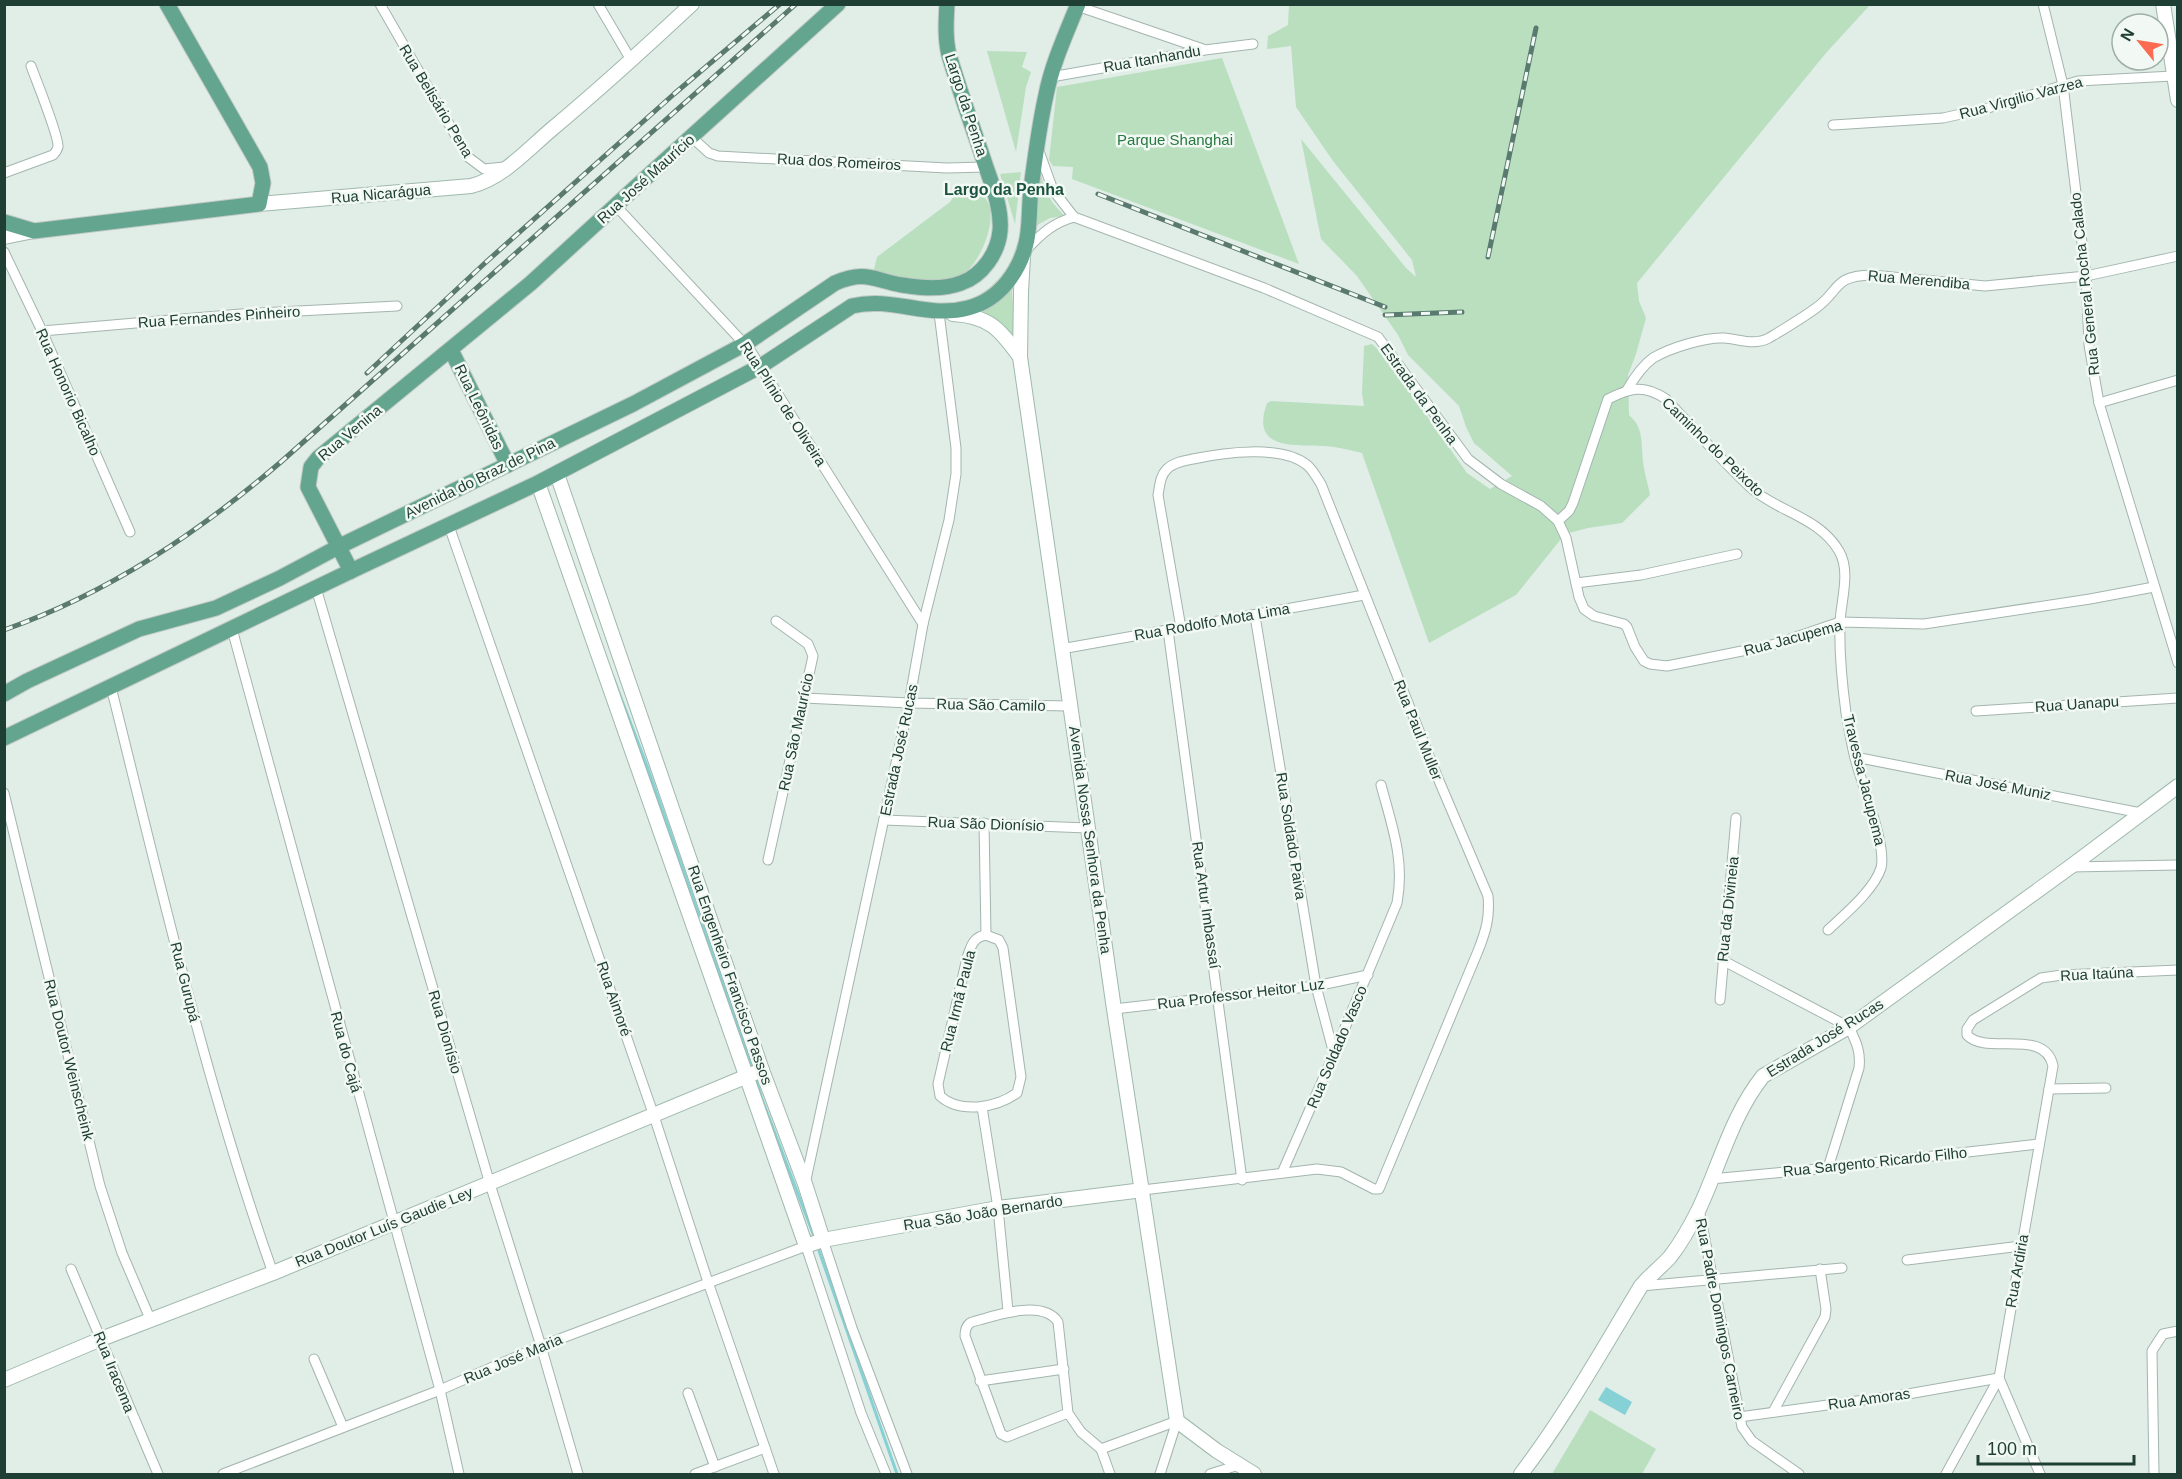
<svg xmlns="http://www.w3.org/2000/svg" width="2182" height="1479" viewBox="0 0 2182 1479" font-family="Helvetica,sans-serif">
<style>
.green{fill:#b9dfbf}
.water{fill:#86d1d6}
.lines{fill:none;stroke-linecap:round;stroke-linejoin:round}
.stream{stroke:#86d1d6;stroke-width:3}
.street-casing{stroke:#a3b5ae;stroke-width:11}
.secondary-casing{stroke:#9fb9ad;stroke-width:16}
.primary-casing{stroke:#c1c9c6;stroke-width:17}
.street{stroke:#fff;stroke-width:9}
.secondary{stroke:#fff;stroke-width:14}
.primary{stroke:#63a58e;stroke-width:15}
.rail-casing{stroke:#5b7a6f;stroke-width:5}
.rail{stroke:#f2f9f5;stroke-width:3;stroke-dasharray:9;stroke-linecap:butt}
.labels{text-anchor:middle;stroke-width:5;stroke-linejoin:round;paint-order:stroke}
.street-label{font-size:15px;fill:#203f34;stroke:#f2f9f5}
.park-label{font-size:15px;fill:#28783f;stroke:#f2f9f5}
.neighbourhood-label{font-size:16px;font-weight:bold;fill:#1b523f;stroke:#f2f9f5}
</style>
<rect width="100%" height="100%" fill="#e1ede7"/>
<g class="green">
<path d="M1289,5H1870L1826,53L1637,283L1639,301L1646,318L1636,354L1628,375L1629,415C1644,428 1641,443 1643,461C1644,472 1648,484 1650,495L1622,523L1588,528L1565,534L1516,595L1429,643L1362,453C1350,450 1337,447 1325,446C1293,445 1250,450 1267,403L1271,401L1364,406L1362,393L1364,346L1372,344L1383,354L1467,473L1490,489L1512,476L1474,443L1466,427L1459,406L1408,355L1398,335L1357,276L1321,239L1301,139L1406,268L1416,277L1412,260L1333,161L1296,107L1291,46L1267,49L1268,36L1288,25Z"/>
<path d="M987,51L1027,52L1022,67L1031,72L1026,87L1016,152Z"/>
<path d="M1222,58L1299,264L1072,179L1073,167L1053,166L1049,160L1057,87Z"/>
<path d="M1038,154C1042,182 1043,195 1065,216L1050,218L1039,224L1016,251L1012,292L1016,347L967,302C1009,280 1015,257 1025,213C1029,193 1033,174 1038,154Z"/>
<path d="M1021,172L1015,224L1000,174Z"/>
<path d="M966,186C972,189 981,193 985,198C1000,215 982,257 968,270C964,274 953,279 947,280C924,286 897,278 873,274L877,257L950,202L960,187Z"/>
<path d="M1590,1410L1656,1449L1642,1474H1552Z"/>
</g>
<path class="water" d="M1606,1387L1632,1402L1625,1415L1598,1400Z"/>
<g class="lines">
<g class="stream">
<path d="M613,677L647,766L753,1070"/>
<path d="M755,1076L762,1099L815,1239"/>
<path d="M817,1245L897,1474"/>
</g>
<defs>
<g id="street">
<path d="M380,4L468,157L484,169L504,167"/>
<path d="M598,4L631,60"/>
<path d="M2043,4L2063,85L2086,276L2089,345L2099,403L2178,663"/>
<path d="M1077,6L1203,49"/>
<path d="M1051,77L1205,50L1253,44"/>
<path d="M1833,125L1943,118L1988,108L2078,81L2173,76"/>
<path d="M697,142L709,153L718,156L947,168L986,167"/>
<path d="M1039,151L1053,190L1074,217L1264,288L1378,337L1468,459L1501,484L1541,506L1558,521L1569,511L1573,503L1608,399C1630,388 1644,384 1666,399C1694,429 1721,460 1751,488C1778,512 1819,517 1839,551C1851,571 1841,601 1840,622C1839,653 1842,683 1846,713C1849,728 1851,743 1855,758C1861,783 1887,845 1881,868C1874,890 1845,914 1828,930"/>
<path d="M4,173L53,155C56,152 57,151 58,147C59,136 36,80 31,66"/>
<path d="M616,206L750,350L923,624"/>
<path d="M1027,249C1042,233 1053,223 1074,217"/>
<path d="M4,252L42,331L130,532"/>
<path d="M42,331L241,314L397,306"/>
<path d="M1627,390C1634,378 1642,366 1653,358C1670,348 1705,337 1724,338C1739,339 1754,346 1769,338C1784,329 1801,319 1816,308C1841,290 1832,276 1872,275L1985,286L2086,276L2178,256"/>
<path d="M2099,403L2178,380"/>
<path d="M1558,521L1566,538L1579,597L1584,609L1594,616L1624,624L1627,627L1635,647L1644,661L1650,664L1667,666L1772,645L1840,622L1924,624L2090,599L2154,587"/>
<path d="M449,526L654,1116L708,1282L774,1474"/>
<path d="M1576,583L1641,575L1737,554"/>
<path d="M316,588L490,1184L541,1346L578,1474"/>
<path d="M1255,616L1316,986L1334,1054"/>
<path d="M232,629L440,1390L459,1474"/>
<path d="M1168,630L1242,1180"/>
<path d="M1061,649L1364,595"/>
<path d="M111,687C160,883 205,1082 273,1273"/>
<path d="M804,698L909,703L1070,706"/>
<path d="M1976,711L2178,698"/>
<path d="M1855,757L2141,813"/>
<path d="M4,793L100,1186L122,1253L151,1321"/>
<path d="M884,820L1088,828"/>
<path d="M984,823L986,935"/>
<path d="M768,860L813,656L808,644L776,621"/>
<path d="M2070,867L2178,865"/>
<path d="M986,935L999,940L1003,948L1021,1077L1017,1093C996,1108 960,1114 940,1096L938,1084L967,958C971,946 973,937 986,935Z"/>
<path d="M1722,960L1849,1027C1856,1042 1861,1051 1859,1068L1828,1168"/>
<path d="M1720,1000L1736,818"/>
<path d="M1114,1009L1316,986L1368,975"/>
<path d="M2049,1089L2106,1088"/>
<path d="M982,1107L998,1208L1008,1311"/>
<path d="M1282,1173L1334,1054L1397,903C1405,860 1392,826 1381,785"/>
<path d="M1711,1179L1828,1168L2038,1144"/>
<path d="M805,1184L909,703L923,624L949,520L956,474V448L939,313"/>
<path d="M1143,1190L1317,1169L1341,1172L1374,1189H1379L1478,951C1486,931 1490,917 1488,896L1437,776L1321,484C1317,478 1313,470 1307,465C1282,444 1222,453 1193,459C1184,461 1174,462 1167,469C1160,476 1160,485 1158,495L1181,628"/>
<path d="M1699,1209L1742,1427L1752,1441L1799,1474"/>
<path d="M823,1240L852,1328L907,1474"/>
<path d="M1907,1260L2021,1246"/>
<path d="M71,1269L158,1474"/>
<path d="M1641,1286L1842,1268"/>
<path d="M314,1359L343,1427"/>
<path d="M1999,1378L2040,1474"/>
<path d="M980,1381L1064,1369"/>
<path d="M688,1393L715,1467"/>
<path d="M1773,1412L1825,1317L1826,1309L1820,1269"/>
<path d="M1068,1413L1007,1437L1001,1434L965,1336C965,1332 966,1326 970,1323C973,1321 980,1320 983,1319C1003,1313 1044,1301 1058,1322L1068,1413L1081,1432L1101,1449L1110,1474"/>
<path d="M1739,1417L1908,1394L1999,1378"/>
<path d="M1101,1449L1177,1421"/>
<path d="M223,1474L440,1390L541,1346L806,1246L861,1413L886,1474"/>
<path d="M695,1474L765,1448"/>
<path d="M1160,1474L1177,1421"/>
<path d="M1210,1474L1239,1465"/>
<path d="M1946,1474L1999,1378L2053,1066C2045,1027 1986,1056 1967,1035V1029L1973,1020L2041,978L2062,975L2178,970"/>
<path d="M2154,1474L2152,1351L2163,1334L2178,1331"/>
</g>
<g id="secondary">
<path d="M2163,4L2178,100"/>
<path d="M259,204L471,186C503,178 527,150 552,129C600,89 646,47 692,4"/>
<path d="M4,237L34,231"/>
<path d="M953,314C989,316 1000,329 1020,357L1114,1009L1177,1421L1217,1451L1254,1474"/>
<path d="M1020,357L1021,292L1023,257"/>
<path d="M557,474L762,1070L805,1184L823,1240"/>
<path d="M538,483L806,1246L823,1240L998,1208L1143,1190"/>
<path d="M4,1380L101,1339L273,1273L762,1070"/>
<path d="M1521,1474C1566,1415 1602,1350 1641,1286C1650,1275 1661,1267 1670,1257C1681,1243 1691,1225 1699,1209C1720,1164 1732,1115 1763,1076L1849,1027L2070,867L2178,786"/>
</g>
<g id="primary">
<path d="M4,222L34,231L259,204L263,183L260,167L167,4"/>
<path d="M451,350L508,465"/>
<path d="M351,571L308,487L311,467L318,458L531,283L649,175L838,4"/>
<path d="M4,694L27,681L139,629L216,608L280,578L340,546L633,404L745,344L835,283C866,270 873,280 902,285C922,288 942,290 961,283C982,276 998,253 1000,231C1002,208 992,185 985,164C973,128 960,92 949,55C945,39 946,21 947,4"/>
<path d="M4,738L351,571L538,483L761,366L852,306C893,296 927,319 968,308C1000,300 1021,270 1027,239C1030,223 1029,206 1031,189C1035,158 1039,126 1046,95C1052,64 1066,34 1078,4"/>
</g>
</defs>
<use href="#street" class="street-casing"/>
<use href="#secondary" class="secondary-casing"/>
<use href="#primary" class="primary-casing"/>
<use href="#street" class="street"/>
<use href="#secondary" class="secondary"/>
<use href="#primary" class="primary"/>
<defs>
<g id="rail">
<path d="M1098,194L1385,307"/>
<path d="M1488,257L1536,28"/>
<path d="M1385,315L1462,312"/>
<path d="M367,373L485,263L674,94L780,4"/>
<path d="M4,630C109,593 198,533 282,461L796,4"/>
</g>
</defs>
<use href="#rail" class="rail-casing"/>
<use href="#rail" class="rail"/>
</g>
<g class="labels">
<g class="street-label">
<text transform="translate(1152 59) rotate(-10)" y="5">Rua Itanhandu</text>
<text transform="translate(2021 98) rotate(-15)" y="5">Rua Virgilio Varzea</text>
<text transform="translate(436 101) rotate(59)" y="5">Rua Belisário Pena</text>
<text transform="translate(966 105) rotate(72)" y="5">Largo da Penha</text>
<text transform="translate(839 162) rotate(3)" y="5">Rua dos Romeiros</text>
<text transform="translate(646 179) rotate(-42)" y="5">Rua José Maurício</text>
<text transform="translate(381 194) rotate(-5)" y="5">Rua Nicarágua</text>
<text transform="translate(1919 280) rotate(5)" y="5">Rua Merendiba</text>
<text transform="translate(2085 284) rotate(-96)" y="5">Rua General Rocha Calado</text>
<text transform="translate(219 317) rotate(-4)" y="5">Rua Fernandes Pinheiro</text>
<text transform="translate(68 392) rotate(66)" y="5">Rua Honorio Bicalho</text>
<text transform="translate(1419 394) rotate(54)" y="5">Estrada da Penha</text>
<text transform="translate(783 404) rotate(57)" y="5">Rua Plínio de Oliveira</text>
<text transform="translate(479 407) rotate(64)" y="5">Rua Leônidas</text>
<text transform="translate(350 433) rotate(-40)" y="5">Rua Venina</text>
<text transform="translate(1713 447) rotate(44)" y="5">Caminho do Peixoto</text>
<text transform="translate(480 478) rotate(-26)" y="5">Avenida do Braz de Pina</text>
<text transform="translate(1212 622) rotate(-10)" y="5">Rua Rodolfo Mota Lima</text>
<text transform="translate(1793 638) rotate(-15)" y="5">Rua Jacupema</text>
<text transform="translate(2077 704) rotate(-4)" y="5">Rua Uanapu</text>
<text transform="translate(991 705) rotate(1)" y="5">Rua São Camilo</text>
<text transform="translate(1418 730) rotate(68)" y="5">Rua Paul Muller</text>
<text transform="translate(796 732) rotate(-78)" y="5">Rua São Maurício</text>
<text transform="translate(899 750) rotate(-78)" y="5">Estrada José Rucas</text>
<text transform="translate(1864 780) rotate(76)" y="5">Travessa Jacupema</text>
<text transform="translate(1998 785) rotate(11)" y="5">Rua José Muniz</text>
<text transform="translate(986 824) rotate(2)" y="5">Rua São Dionísio</text>
<text transform="translate(1291 836) rotate(81)" y="5">Rua Soldado Paiva</text>
<text transform="translate(1090 840) rotate(82)" y="5">Avenida Nossa Senhora da Penha</text>
<text transform="translate(1206 905) rotate(82)" y="5">Rua Artur Imbassaí</text>
<text transform="translate(1728 909) rotate(-84)" y="5">Rua da Divineia</text>
<text transform="translate(2097 974) rotate(-3)" y="5">Rua Itaúna</text>
<text transform="translate(730 975) rotate(71)" y="5">Rua Engenheiro Francisco Passos</text>
<text transform="translate(185 982) rotate(76)" y="5">Rua Gurupá</text>
<text transform="translate(1241 994) rotate(-7)" y="5">Rua Professor Heitor Luz</text>
<text transform="translate(614 999) rotate(71)" y="5">Rua Aimoré</text>
<text transform="translate(958 1001) rotate(-76)" y="5">Rua Irmã Paula</text>
<text transform="translate(445 1032) rotate(74)" y="5">Rua Dionísio</text>
<text transform="translate(1825 1038) rotate(-32)" y="5">Estrada José Rucas</text>
<text transform="translate(1337 1047) rotate(-67)" y="5">Rua Soldado Vasco</text>
<text transform="translate(346 1052) rotate(75)" y="5">Rua do Cajá</text>
<text transform="translate(69 1060) rotate(76)" y="5">Rua Doutor Weinscheink</text>
<text transform="translate(1875 1162) rotate(-6)" y="5">Rua Sargento Ricardo Filho</text>
<text transform="translate(983 1213) rotate(-9)" y="5">Rua São João Bernardo</text>
<text transform="translate(384 1227) rotate(-22)" y="5">Rua Doutor Luís Gaudie Ley</text>
<text transform="translate(2017 1271) rotate(-80)" y="5">Rua Ardiria</text>
<text transform="translate(1720 1319) rotate(79)" y="5">Rua Padre Domingos Carneiro</text>
<text transform="translate(513 1359) rotate(-23)" y="5">Rua José Maria</text>
<text transform="translate(114 1372) rotate(68)" y="5">Rua Iracema</text>
<text transform="translate(1869 1399) rotate(-8)" y="5">Rua Amoras</text>
</g>
<g class="park-label">
<text x="1175" y="145">Parque Shanghai</text>
</g>
<g class="neighbourhood-label">
<text x="1004" y="195">Largo da Penha</text>
</g>
</g>
<rect width="2182" height="1479" fill="none" stroke="#203f34" stroke-width="12"/>
<g transform="translate(2140 42) rotate(300)"><circle r="28" fill="#f2f9f5" stroke="#9eafa8" stroke-width="1.5"/>
<path d="M0-4.5L10 22L0 15L-10 22Z" fill="#fb6a51"/>
<text y="-9" font-size="16" font-weight="bold" text-anchor="middle" fill="#203f34">N</text>
</g>
<path d="M1978 1455v9h156v-9" fill="none" stroke="#203f34" stroke-width="3"/>
<text x="1987" y="1455" font-size="18" fill="#203f34" stroke="#f2f9f5" stroke-width="4.5" paint-order="stroke">100 m</text>
</svg>
